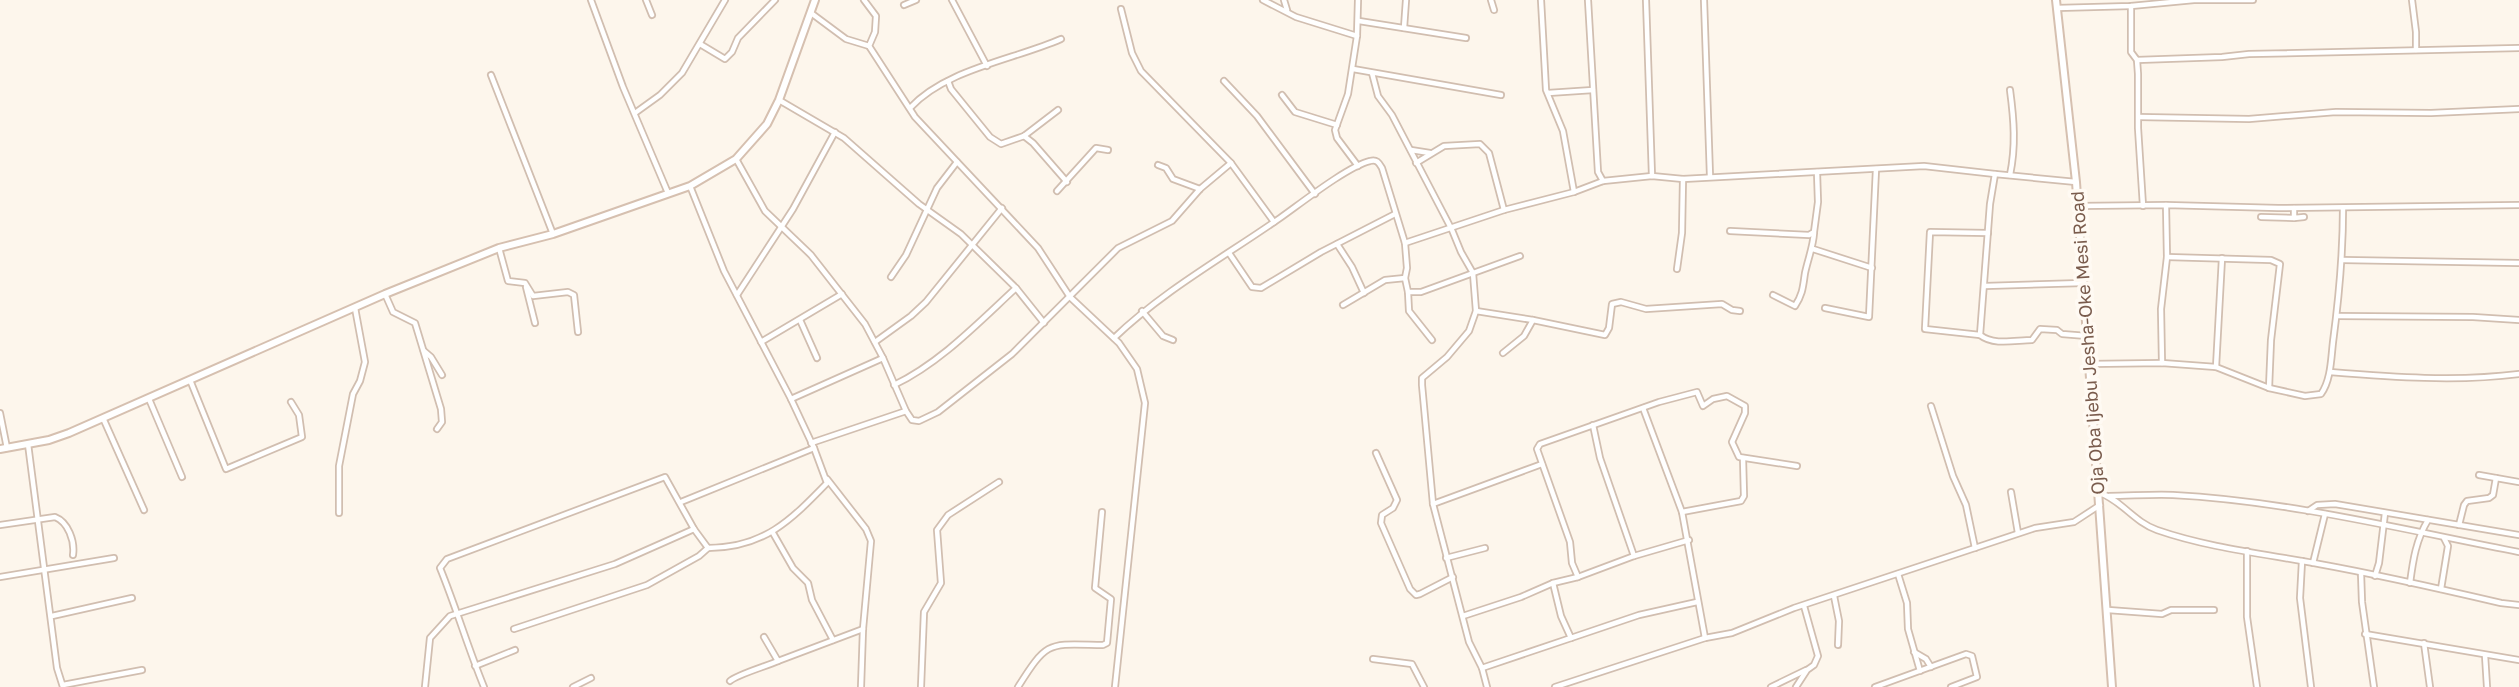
<svg xmlns="http://www.w3.org/2000/svg" width="2519" height="687" viewBox="0 0 2519 687" font-family="'Golos Text',sans-serif">
<style>
.lines{fill:none;stroke-linecap:round;stroke-linejoin:round}
.street-casing{stroke:#d1beb0;stroke-width:8}
.secondary-casing{stroke:#d6c0b0;stroke-width:10}
.street{stroke:#fff;stroke-width:4.5}
.secondary{stroke:#fff;stroke-width:6}
.labels{text-anchor:middle;stroke-width:7;stroke-linejoin:round;paint-order:stroke}
.street-label{font-size:18px;fill:#7a5c4d;stroke:#fffaf3}
</style>
<rect width="100%" height="100%" fill="#fdf6ec"/>
<g class="lines">
<defs>
<g id="street">
<path d="M591,0L623,87L668,193"/>
<path d="M646,0L652,15"/>
<path d="M864,0L876,16L875,32L869,46L915,117L1038,248L1070,297L1119,343L1137,369L1145,403L1115,687"/>
<path d="M952,0L987,66"/>
<path d="M1263,0L1296,17L1357,36"/>
<path d="M1284,0L1287,10"/>
<path d="M1491,0L1494,10"/>
<path d="M1541,0L1546,90L1563,131L1574,192"/>
<path d="M1588,0L1598,172L1603,181"/>
<path d="M1646,0L1652,176"/>
<path d="M1704,0L1710,176"/>
<path d="M2412,0L2416,32V50"/>
<path d="M904,5L916,0"/>
<path d="M2131,6V52L2137,60L2138,74V128L2143,206"/>
<path d="M2057,8L2131,6L2194,0H2253"/>
<path d="M1121,9L1132,53L1141,71L1231,163L1274,222"/>
<path d="M811,13L846,39L869,46"/>
<path d="M1359,21L1466,38"/>
<path d="M1404,28L1406,0"/>
<path d="M700,44L725,59L732,52L738,38L775,0"/>
<path d="M2137,60L2222,57L2249,54L2519,48"/>
<path d="M1353,69L1501,95"/>
<path d="M1372,73L1378,96L1392,115L1452,230L1461,252L1473,273L1476,311L1469,331L1447,357L1422,378V385L1433,504L1469,642L1482,668L1487,687"/>
<path d="M491,75L553,234"/>
<path d="M948,81L951,89L990,137L1001,144L1024,136L1058,110"/>
<path d="M1224,81L1257,116L1315,194"/>
<path d="M2010,90C2014,120 2016,146 2010,175"/>
<path d="M1548,93L1593,90"/>
<path d="M1282,95L1295,112L1337,125"/>
<path d="M779,100L844,138L919,204L961,234L1016,288L1044,323"/>
<path d="M910,108C946,69 1013,60 1061,39"/>
<path d="M635,113L660,95L682,73L725,0"/>
<path d="M2139,117L2249,119L2336,112L2431,113L2519,109"/>
<path d="M1024,136L1033,143L1067,182"/>
<path d="M1411,150L1430,153"/>
<path d="M736,159L765,211L811,255L865,324L883,358L906,411L912,420L919,421L938,412L1012,354L1118,248L1172,221L1200,189L1231,163"/>
<path d="M1416,163L1444,146L1480,144L1489,153L1504,210"/>
<path d="M1158,165L1166,168L1173,179L1200,189"/>
<path d="M1358,166L1337,138L1335,130L1348,94L1357,36L1358,0"/>
<path d="M2076,182L1995,174L1990,204L1980,335C1994,346 2016,340 2032,340L2040,329L2057,330L2062,334L2087,336"/>
<path d="M1057,191L1096,148L1108,150"/>
<path d="M2077,206L2166,205L2278,208L2519,205"/>
<path d="M2294,208V218L2304,217"/>
<path d="M2261,217L2294,218"/>
<path d="M1730,231L1809,235L1814,232L1818,202L1817,172"/>
<path d="M1405,243L1504,210L1574,192L1603,181L1652,176L1683,179L1924,166L1995,174"/>
<path d="M1337,244L1352,267L1364,293"/>
<path d="M499,248L508,281L525,283L533,296L568,292L574,295L578,332"/>
<path d="M1813,249L1872,268"/>
<path d="M1229,253L1252,287L1261,288L1321,252L1395,214"/>
<path d="M2167,257L2271,260L2280,264L2271,340L2269,388"/>
<path d="M2343,260L2519,263"/>
<path d="M1677,269L1682,233L1683,179"/>
<path d="M891,277L906,255L937,188L957,162"/>
<path d="M1985,286L2083,283"/>
<path d="M526,287L535,323"/>
<path d="M1408,292L1409,311L1432,340"/>
<path d="M385,294L393,312L415,323L441,409L442,422L437,429"/>
<path d="M737,295L793,209L835,132"/>
<path d="M1773,295L1795,306C1803,294 1803,286 1805,273C1808,259 1813,247 1814,233"/>
<path d="M1343,305L1385,280L1405,278"/>
<path d="M1825,308L1869,317L1876,169"/>
<path d="M1142,311L1163,336L1173,340"/>
<path d="M1476,311L1533,320L1605,335L1609,328L1612,304L1621,302L1646,309L1722,304L1732,310L1740,311"/>
<path d="M2337,316L2473,317L2519,320"/>
<path d="M800,320L817,358"/>
<path d="M1980,335L1925,329L1930,232L1988,233"/>
<path d="M1114,338C1163,291 1224,257 1280,218C1300,204 1348,166 1370,161C1377,159 1379,163 1382,168L1405,243L1407,268L1405,278L1408,292H1421L1520,256"/>
<path d="M761,342L842,294"/>
<path d="M875,342L911,316L926,302L1002,208"/>
<path d="M424,351L431,357L442,375"/>
<path d="M1503,353L1524,336L1533,320"/>
<path d="M2162,363L2161,309L2167,257L2166,205"/>
<path d="M2089,364L2162,363L2216,367L2269,388L2305,396L2321,394C2331,380 2331,359 2333,342C2339,297 2343,253 2343,208"/>
<path d="M2216,367L2222,258"/>
<path d="M2330,372C2393,377 2456,382 2519,374"/>
<path d="M190,380L226,469L302,437L299,415L291,402"/>
<path d="M894,385C940,363 978,323 1016,288"/>
<path d="M149,399L182,477"/>
<path d="M791,399L883,358"/>
<path d="M1931,406L1953,476L1966,505L1975,548"/>
<path d="M1643,408L1682,512L1705,638"/>
<path d="M0,413L7,448"/>
<path d="M103,418L144,510"/>
<path d="M1593,425L1600,458L1634,556"/>
<path d="M811,443L906,411"/>
<path d="M28,444L57,668L63,687"/>
<path d="M1376,453L1397,500L1393,508L1382,515L1381,523L1410,589L1416,595L1420,594L1453,577"/>
<path d="M2479,475L2519,482"/>
<path d="M827,479L866,529L871,541L863,629L861,687"/>
<path d="M2011,492L2018,533"/>
<path d="M2100,493C2121,500 2134,522 2157,530C2209,548 2265,554 2319,564C2380,575 2441,589 2501,603L2519,605"/>
<path d="M2109,496C2130,496 2152,494 2173,495C2289,501 2405,530 2519,552"/>
<path d="M681,502L814,448"/>
<path d="M1433,504L1542,464"/>
<path d="M2308,511L2317,505L2335,504L2519,535"/>
<path d="M1682,512L1741,501L1744,496L1743,458"/>
<path d="M339,513V466L353,394L360,381L365,362L355,308"/>
<path d="M0,525L55,517C68,522 75,541 73,555"/>
<path d="M2459,525L2464,505L2467,501L2489,498L2493,495L2496,478"/>
<path d="M773,533L793,568L808,583L812,600L833,640"/>
<path d="M2247,551V617L2257,687"/>
<path d="M1446,558L1485,548"/>
<path d="M2302,561L2300,598L2311,687"/>
<path d="M2313,563L2325,514"/>
<path d="M2361,573L2362,602L2374,687"/>
<path d="M1898,574L1907,603L1908,629L1920,671"/>
<path d="M2375,576L2379,563L2385,513"/>
<path d="M0,577L114,558"/>
<path d="M1578,577L1572,563L1570,542L1537,449L1540,444L1659,402L1697,392L1703,406L1713,399L1727,396L1745,406V413L1732,442L1739,457L1797,466"/>
<path d="M2410,583C2413,560 2416,540 2428,520"/>
<path d="M2441,589L2448,546L2444,538"/>
<path d="M1834,596L1839,621L1838,645"/>
<path d="M2108,610L2162,614L2171,610H2214"/>
<path d="M52,616L132,598"/>
<path d="M1463,616L1521,597L1553,583L1578,577L1634,556L1689,540"/>
<path d="M514,629L647,585L699,556L708,548"/>
<path d="M2365,634L2519,660"/>
<path d="M764,637L778,661L863,629"/>
<path d="M1571,638L1639,615L1697,602"/>
<path d="M2424,643L2430,687"/>
<path d="M1914,652L1926,659L1931,667"/>
<path d="M2485,655L2487,687"/>
<path d="M1373,659L1412,664L1424,687"/>
<path d="M475,666L515,650"/>
<path d="M1482,668L1571,638L1561,616L1553,583"/>
<path d="M730,681C736,675 767,666 778,661"/>
<path d="M63,685L142,670"/>
<path d="M425,687L430,638L450,616L615,564L694,529"/>
<path d="M484,687C468,648 456,607 440,568L447,559L665,477L694,529L708,548C764,548 791,520 827,483L814,448L791,399L724,271L690,186"/>
<path d="M573,687L591,678"/>
<path d="M921,687L924,612L941,583L937,530L948,515L999,482"/>
<path d="M1018,687C1048,639 1049,644 1103,645L1107,643L1111,599L1095,588L1102,512"/>
<path d="M1555,687L1705,638L1732,633L1794,608L2035,528L2074,522L2100,505"/>
<path d="M1771,687L1806,670"/>
<path d="M1796,687L1807,670L1814,665L1818,656L1804,606"/>
<path d="M1875,687L1966,654L1972,656L1977,677L1951,687"/>
</g>
<g id="secondary">
<path d="M2056,0L2076,182L2112,687"/>
<path d="M0,449L49,440L69,433L385,294L499,248L553,234L690,186L736,159L767,124L779,100L815,0"/>
</g>
</defs>
<use href="#street" class="street-casing"/>
<use href="#secondary" class="secondary-casing"/>
<use href="#street" class="street"/>
<use href="#secondary" class="secondary"/>
</g>
<g class="labels">
<g class="street-label">
<text transform="translate(2088 343) rotate(-94)" y="6">Oja Oba Ijebu Jesha-Oke Mesi Road</text>
</g>
</g>
</svg>
